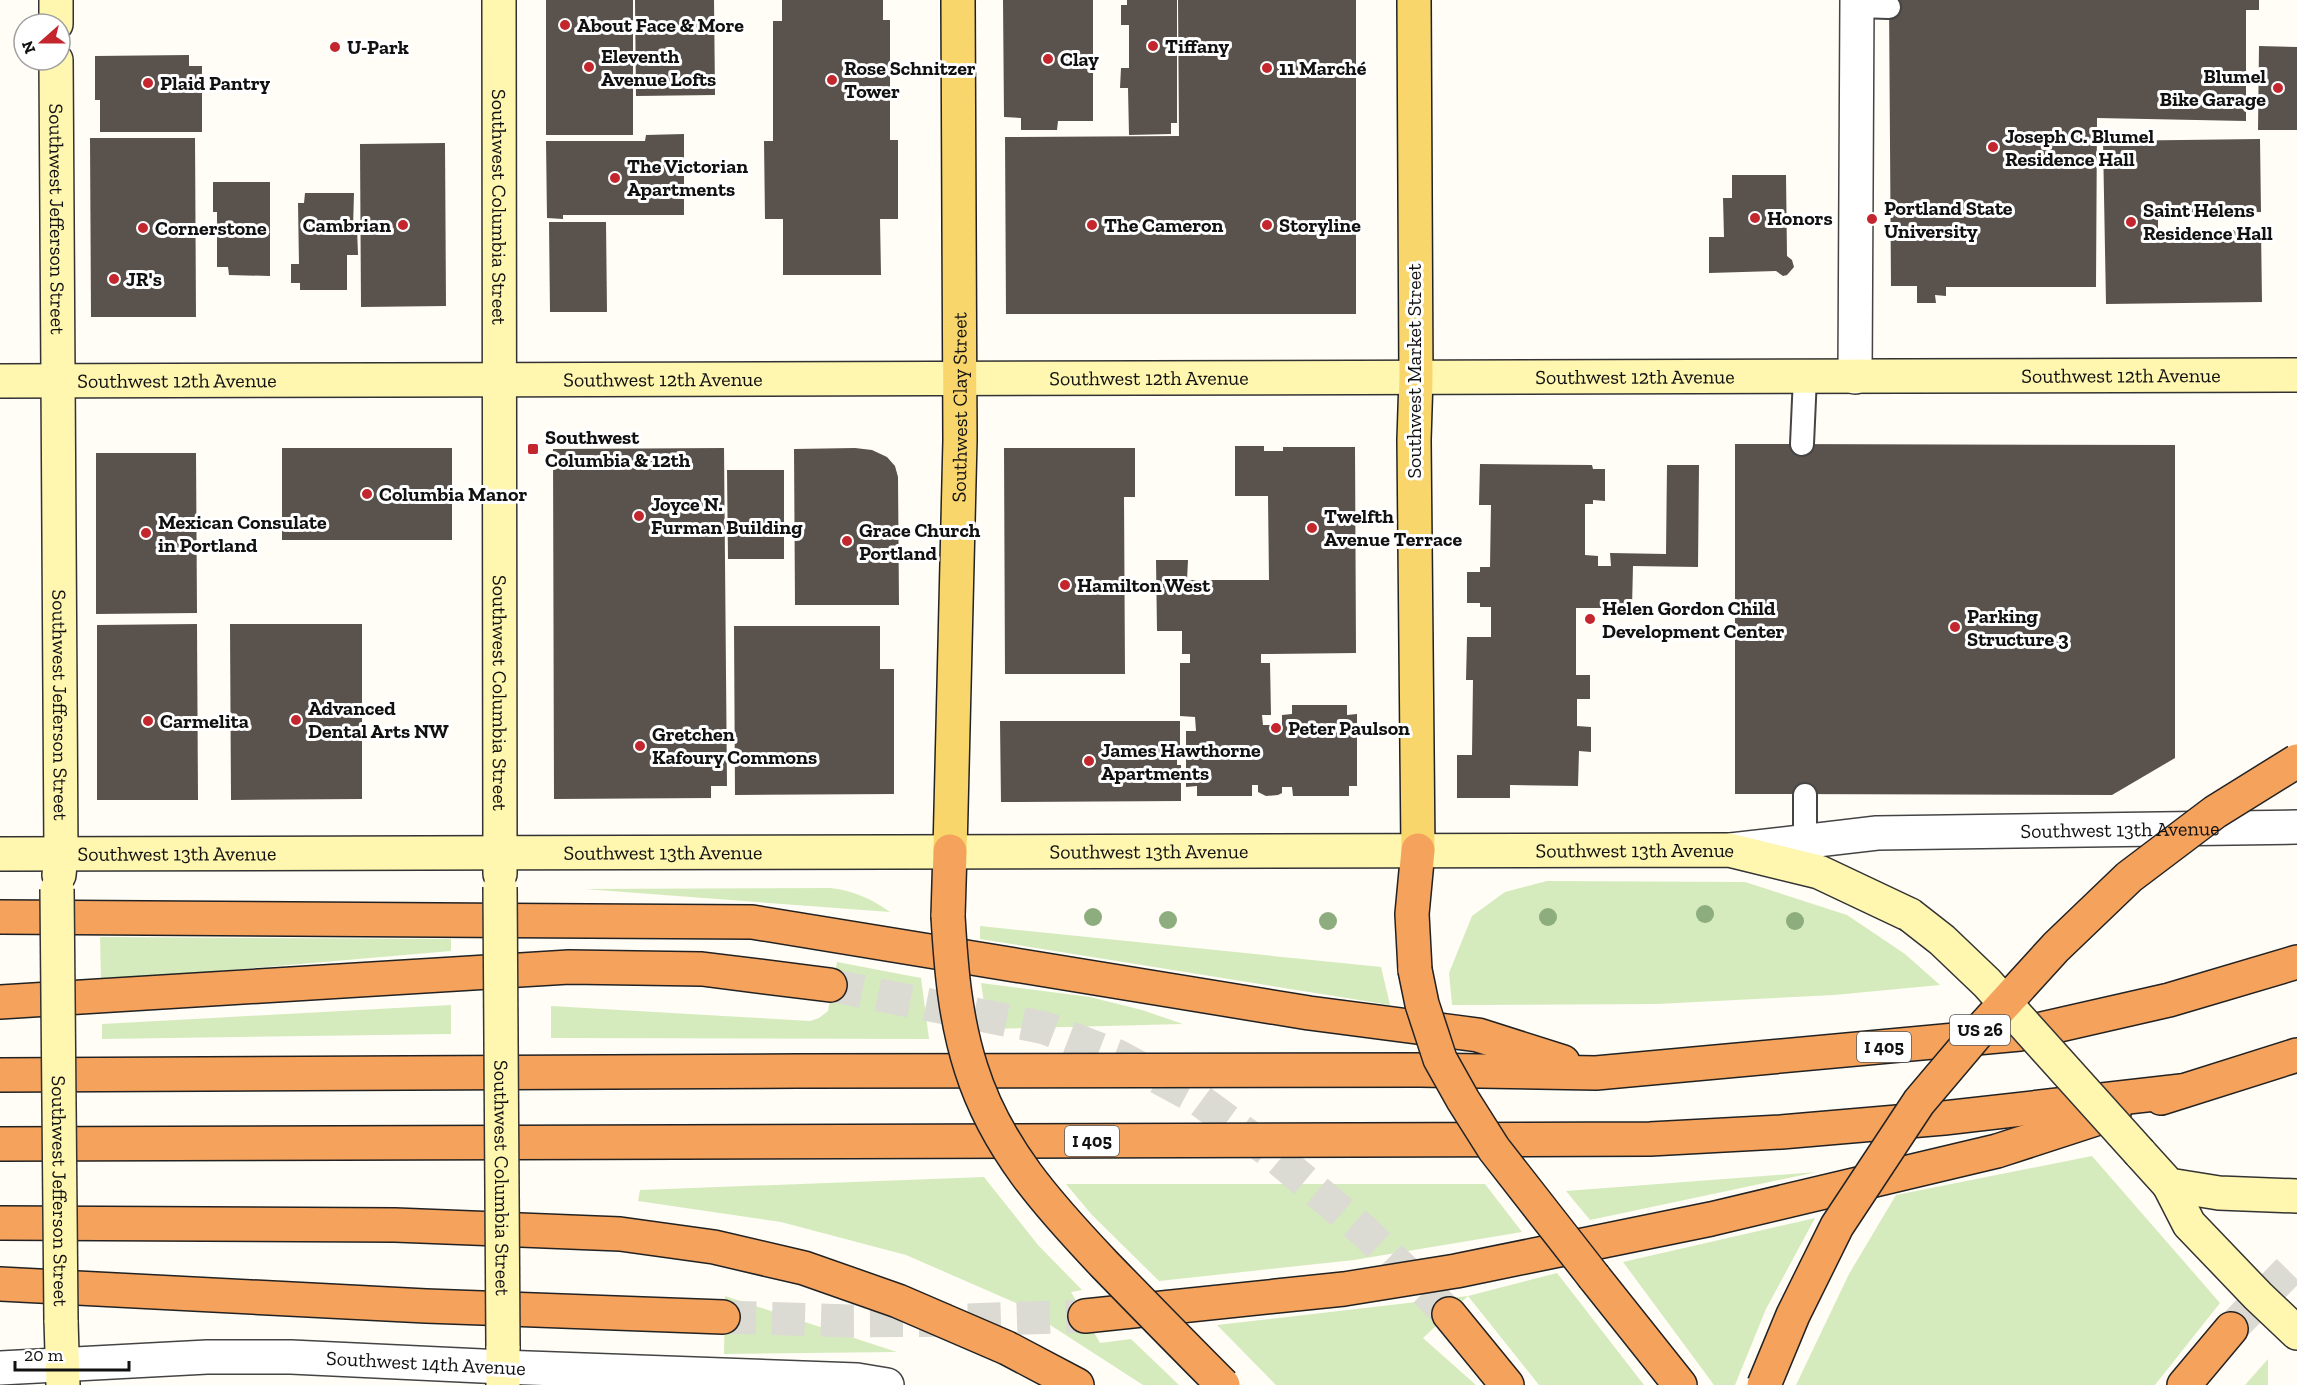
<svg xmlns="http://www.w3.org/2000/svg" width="2297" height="1385" viewBox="0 0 2297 1385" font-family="'Zilla Slab',serif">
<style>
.green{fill:#d5ebbd}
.building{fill:#5a524d}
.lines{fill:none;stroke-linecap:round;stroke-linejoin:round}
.motorway-tunnel{stroke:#dbdad3;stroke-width:33;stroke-dasharray:33 16;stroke-linecap:butt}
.service-casing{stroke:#444;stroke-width:26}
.minor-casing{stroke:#444;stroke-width:36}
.tertiary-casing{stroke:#444;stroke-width:36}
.secondary-casing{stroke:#333;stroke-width:36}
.primary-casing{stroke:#222;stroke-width:36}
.motorway-casing{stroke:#222;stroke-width:36}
.service{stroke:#fff;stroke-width:22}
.minor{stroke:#fff;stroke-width:33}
.tertiary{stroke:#fff;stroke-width:33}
.secondary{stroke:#fff6b0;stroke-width:33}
.primary{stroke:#f9d66b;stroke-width:33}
.motorway{stroke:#f5a25d;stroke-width:33}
.secondary-bridge-casing{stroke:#333;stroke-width:36;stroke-linecap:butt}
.motorway-bridge-casing{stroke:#222;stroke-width:36;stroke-linecap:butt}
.secondary-bridge{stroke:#fff6b0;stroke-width:33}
.motorway-bridge{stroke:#f5a25d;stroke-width:33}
.tree{fill:#8dad7f}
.poi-dot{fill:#c4262e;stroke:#fff;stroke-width:2}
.labels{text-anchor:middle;stroke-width:6;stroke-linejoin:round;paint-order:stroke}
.shield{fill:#fff;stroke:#585858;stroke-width:1.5}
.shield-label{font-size:18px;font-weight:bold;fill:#111}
.poi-label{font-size:20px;font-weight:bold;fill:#111;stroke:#fff;text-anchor:start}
.street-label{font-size:20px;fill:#111;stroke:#fff}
</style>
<rect width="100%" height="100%" fill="#fffdf5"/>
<g class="green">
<path d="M1547,881L1745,882L1847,915L1905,954L1940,985L1834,995L1657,1004L1452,1005L1449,973L1472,916L1505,892Z"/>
<path d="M830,888C854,891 870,898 890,912L584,889Z"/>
<path d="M980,926L1381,967L1390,1005L980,939Z"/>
<path d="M100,937L451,939V951L101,981Z"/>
<path d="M837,962L921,978L929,1039L551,1038V1006L810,1021L819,1018L828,1011Z"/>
<path d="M981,983L1090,997L1142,1010L1183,1024L988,1029Z"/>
<path d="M451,1005V1034L102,1039V1024Z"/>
<path d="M2092,1156L2220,1303L2155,1385H1796L1849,1274L1896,1195Z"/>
<path d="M1817,1172L1590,1220L1566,1191Z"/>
<path d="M984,1177L1038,1245L1082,1290L1071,1292L1100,1343L1131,1339L1179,1385H1143L1016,1303L906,1255L781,1222L638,1201L640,1190Z"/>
<path d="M1066,1184H1485L1522,1232L1354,1260L1159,1281L1092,1215Z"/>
<path d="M1815,1218L1766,1309L1735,1385H1714L1623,1262Z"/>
<path d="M1557,1273L1644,1385H1539L1468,1296L1423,1338L1476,1385H1276L1217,1325L1468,1296Z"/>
<path d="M725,1296L897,1352L724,1354Z"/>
<path d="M2268,1359V1385H2245Z"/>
</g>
<g class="building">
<rect x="546" y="0" width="87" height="135"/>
<path d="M635,0H714L715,95L636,96Z"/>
<path d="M782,0H883V20H890V140H898V219H880L881,275H783V219H765L764,141H773V21H782Z"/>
<path d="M1003,0H1093V121H1058L1057,130H1021V118L1004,117Z"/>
<path d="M1127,0H1177V123H1171V134L1129,135L1128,88H1120L1121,68H1129V25H1121V5H1127Z"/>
<path d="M1178,0H1356V314H1006L1005,137L1179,136Z"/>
<path d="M1889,0H2259V10H2246V121L2097,118L2096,287H1946V296L1935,295L1936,303H1917V286H1891Z"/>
<path d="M2259,46L2297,47V130H2258Z"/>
<path d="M189,55V66H202V132H100V100H95V56Z"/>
<path d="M684,134V215H563V219L547,218L546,141H645L646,135Z"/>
<path d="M90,138H195L196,317H91Z"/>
<path d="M2260,139L2261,212L2158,214V231L2261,230L2262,302L2106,304L2103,141Z"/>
<path d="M445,143L446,306L361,307L360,144Z"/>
<path d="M1732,175H1786L1787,256L1792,260L1794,267L1787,275L1783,276L1776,271L1709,273V237H1724L1723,198H1732Z"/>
<path d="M213,182H270V276L229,275L228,267H217V212H213Z"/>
<path d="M305,193H354L353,228L357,227L358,255H347V290H300V283H291V264H299L298,203H304Z"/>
<path d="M549,222H606L607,312H550Z"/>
<path d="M1735,444L2175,445V758L2112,795L1735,794Z"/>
<path d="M1235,446H1264V451H1283V447H1355L1356,653L1261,654V663H1270L1271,715H1262L1263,725H1282V715L1292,714V705H1347V715L1357,714V786H1349V796H1293L1292,787H1282V793L1278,795L1266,796L1258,792V785H1252V796H1197V786L1186,787V731H1196L1195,717L1180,716V663H1190V654H1182V631H1157L1156,560H1188L1187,580H1269L1268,496H1235Z"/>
<rect x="282" y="448" width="170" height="92"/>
<path d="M724,448L727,786H711V798L554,799L553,449Z"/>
<path d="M855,448L872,450L887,457L895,466L898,477L899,605H795L794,449Z"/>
<path d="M1004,448H1135V497H1124L1125,674H1005Z"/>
<path d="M96,453H196L197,613L96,614Z"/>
<path d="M1480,464L1592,465L1593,469H1605V501L1593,500V504H1585V555L1598,556V566H1611L1610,553L1666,554L1667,465H1699L1698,567L1633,566L1632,608H1576V675H1590V699H1577V726L1591,727V752L1579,751L1578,786L1510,785V798H1457V755H1472L1473,680H1466L1467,637H1491V607H1480V603H1467V572H1480V567H1490L1491,505H1479Z"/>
<path d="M727,470H784V559H728Z"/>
<path d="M197,624L198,800H97V625Z"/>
<path d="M230,624H362V799L231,800Z"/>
<path d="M734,626H880V669H894V794L735,795Z"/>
<path d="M1000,721H1180V756H1177V765H1181V801L1001,802Z"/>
</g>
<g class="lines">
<g class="motorway-tunnel">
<path d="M830,985L1045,1028L1118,1056L1198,1099L1269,1151L1363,1230L1449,1314"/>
<path d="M723,1317L849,1321L965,1320L1085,1316"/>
<path d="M2231,1329L2297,1262"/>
</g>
<defs>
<g id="service">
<path d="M1857,6L1889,7"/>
<path d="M1802,444L1805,377"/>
<path d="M1805,795V841"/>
</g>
<g id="minor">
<path d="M1855,377L1857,0"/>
<path id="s1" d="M1731,850L1877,833L2297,827"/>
<path d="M503,1367L857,1380L887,1385"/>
</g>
<path id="tertiary" d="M0,1368L207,1357H291L503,1367"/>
<g id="secondary">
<path d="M56,0V24"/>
<path id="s2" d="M499,0L500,874"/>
<path id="s3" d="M56,60L61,854L59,875"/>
<path id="s4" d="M0,381L2297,375"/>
<path id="s5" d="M0,854L1729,850L1819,872L1910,915"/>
<path d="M2140,1153L2169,1185L2219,1193L2297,1196"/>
<path d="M2169,1185L2189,1224L2258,1296L2297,1333"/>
<path d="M61,1320L63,1385"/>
<path d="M503,1385V1346"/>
</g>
<g id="primary">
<path d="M1414,0L1416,378L1414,440L1418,850"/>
<path id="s6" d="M950,851L960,440L958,0"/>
</g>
<g id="motorway">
<path d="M948,916L950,851"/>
<path d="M0,917L752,922L1309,1013L1478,1035L1563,1062"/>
<path d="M1415,970L1412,914L1418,850"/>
<path d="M0,1002L569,967L702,969L830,985"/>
<path d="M0,1075L798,1071L1419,1070L1596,1073L2020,1034L2169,1000L2297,962"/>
<path d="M2161,1098L2297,1055"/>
<path d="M0,1144L1650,1139L1781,1132L1944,1118L2181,1091"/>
<path d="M0,1223L395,1225L620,1234L714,1247L804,1268L898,1301L1007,1348L1077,1385"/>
<path d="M1594,1277L1680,1385"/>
<path d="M0,1284L426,1306L723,1317"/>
<path d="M1449,1314L1507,1385"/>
<path d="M1085,1316L1344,1289L1456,1271L1711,1219L1997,1151L2114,1113"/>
<path d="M2184,1385L2231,1329"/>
</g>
</defs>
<use href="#service" class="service-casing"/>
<use href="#minor" class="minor-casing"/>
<use href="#tertiary" class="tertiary-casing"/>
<use href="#secondary" class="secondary-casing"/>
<use href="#primary" class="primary-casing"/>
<use href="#motorway" class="motorway-casing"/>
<use href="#service" class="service"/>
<use href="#minor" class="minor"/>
<use href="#tertiary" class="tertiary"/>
<use href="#secondary" class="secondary"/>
<use href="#primary" class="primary"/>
<use href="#motorway" class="motorway"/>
<defs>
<g id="secondary-bridge">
<path id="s7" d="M500,887L503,1346"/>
<path id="s8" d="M57,889L61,1320"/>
<path d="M1910,915L1942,940L1987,983L2140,1153"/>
</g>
<g id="motorway-bridge">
<path d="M948,916C951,968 955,1018 971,1068C996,1148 1049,1206 1105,1265C1144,1305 1183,1345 1223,1385"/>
<path d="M1415,970L1422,1004L1440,1059L1463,1100L1494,1149L1594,1277"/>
<path d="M1764,1385L1793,1315L1837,1226L1919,1102L1974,1037L2056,947L2129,877L2215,812L2297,761"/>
</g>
</defs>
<use href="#secondary-bridge" class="secondary-bridge-casing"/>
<use href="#motorway-bridge" class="motorway-bridge-casing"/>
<use href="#secondary-bridge" class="secondary-bridge"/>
<use href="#motorway-bridge" class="motorway-bridge"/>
</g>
<g class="tree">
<circle cx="1705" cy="914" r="9"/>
<circle cx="1093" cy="917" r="9"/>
<circle cx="1548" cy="917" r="9"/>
<circle cx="1168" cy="920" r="9"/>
<circle cx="1328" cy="921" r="9"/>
<circle cx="1795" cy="921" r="9"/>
</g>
<g class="poi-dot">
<circle cx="565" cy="25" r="6"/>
<circle cx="1153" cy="46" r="6"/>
<circle cx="335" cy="47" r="6"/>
<circle cx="1048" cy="59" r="6"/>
<circle cx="589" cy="67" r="6"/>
<circle cx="1267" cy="68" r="6"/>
<circle cx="832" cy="80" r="6"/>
<circle cx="148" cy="83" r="6"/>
<circle cx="2278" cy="88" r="6"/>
<circle cx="1993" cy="147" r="6"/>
<circle cx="615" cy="178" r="6"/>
<circle cx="1755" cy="218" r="6"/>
<circle cx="1872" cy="219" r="6"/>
<circle cx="2131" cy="222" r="6"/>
<circle cx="403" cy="225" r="6"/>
<circle cx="1092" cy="225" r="6"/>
<circle cx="1267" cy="225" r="6"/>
<circle cx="143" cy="228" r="6"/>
<circle cx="114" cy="279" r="6"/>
<rect x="527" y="443" width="12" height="12" rx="3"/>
<circle cx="367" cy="494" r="6"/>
<circle cx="639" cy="516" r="6"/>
<circle cx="1312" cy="528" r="6"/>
<circle cx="146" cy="533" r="6"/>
<circle cx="847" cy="541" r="6"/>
<circle cx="1065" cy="585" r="6"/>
<circle cx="1590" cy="619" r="6"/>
<circle cx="1955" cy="627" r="6"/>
<circle cx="296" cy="720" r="6"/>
<circle cx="148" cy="721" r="6"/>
<circle cx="1276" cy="728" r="6"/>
<circle cx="640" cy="746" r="6"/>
<circle cx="1089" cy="761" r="6"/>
</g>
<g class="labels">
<g class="shield">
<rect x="1950" y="1015" width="60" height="30" rx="4.5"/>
<rect x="1857" y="1032" width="54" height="30" rx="4.5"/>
<rect x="1065" y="1126" width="54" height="30" rx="4.5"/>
</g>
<g class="shield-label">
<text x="1980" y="1036">US 26</text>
<text x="1884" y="1053">I 405</text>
<text x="1092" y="1147">I 405</text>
</g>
<g class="poi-label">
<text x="577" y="32">About Face &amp; More</text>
<text x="1165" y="53">Tiffany</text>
<text x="347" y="54">U-Park</text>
<text x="601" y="63">Eleventh<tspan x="601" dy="23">Avenue Lofts</tspan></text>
<text x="1060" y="66">Clay</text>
<text x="844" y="75">Rose Schnitzer<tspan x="844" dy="23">Tower</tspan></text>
<text x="1279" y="75">11 Marché</text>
<text x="2266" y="83" text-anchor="end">Blumel<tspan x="2266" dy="23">Bike Garage</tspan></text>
<text x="160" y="90">Plaid Pantry</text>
<text x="2005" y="143">Joseph C. Blumel<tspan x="2005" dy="23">Residence Hall</tspan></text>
<text x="627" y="173">The Victorian<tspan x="627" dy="23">Apartments</tspan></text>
<text x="1884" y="215">Portland State<tspan x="1884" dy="23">University</tspan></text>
<text x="2143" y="217">Saint Helens<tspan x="2143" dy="23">Residence Hall</tspan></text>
<text x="1767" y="225">Honors</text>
<text x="391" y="232" text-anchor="end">Cambrian</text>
<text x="1104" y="232">The Cameron</text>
<text x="1279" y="232">Storyline</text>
<text x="155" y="235">Cornerstone</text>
<text x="126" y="286">JR's</text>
<text x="545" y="444">Southwest<tspan x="545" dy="23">Columbia &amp; 12th</tspan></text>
<text x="379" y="501">Columbia Manor</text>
<text x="651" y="511">Joyce N.<tspan x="651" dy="23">Furman Building</tspan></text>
<text x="1324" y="523">Twelfth<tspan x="1324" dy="23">Avenue Terrace</tspan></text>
<text x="158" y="529">Mexican Consulate<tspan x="158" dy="23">in Portland</tspan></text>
<text x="859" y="537">Grace Church<tspan x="859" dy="23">Portland</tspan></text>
<text x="1077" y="592">Hamilton West</text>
<text x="1602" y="615">Helen Gordon Child<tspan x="1602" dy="23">Development Center</tspan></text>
<text x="1967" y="623">Parking<tspan x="1967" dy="23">Structure 3</tspan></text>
<text x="308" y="715">Advanced<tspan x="308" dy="23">Dental Arts NW</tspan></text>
<text x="160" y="728">Carmelita</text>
<text x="1288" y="735">Peter Paulson</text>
<text x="652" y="741">Gretchen<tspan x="652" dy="23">Kafoury Commons</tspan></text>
<text x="1101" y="757">James Hawthorne<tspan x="1101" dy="23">Apartments</tspan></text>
</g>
<g class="street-label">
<text dy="7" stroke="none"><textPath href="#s2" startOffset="207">Southwest Columbia Street</textPath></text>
<text dy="7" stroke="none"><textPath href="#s3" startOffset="159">Southwest Jefferson Street</textPath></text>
<text transform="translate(1414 371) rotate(-90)" y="7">Southwest Market Street</text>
<text dy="7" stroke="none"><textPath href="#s4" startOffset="2121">Southwest 12th Avenue</textPath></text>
<text dy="7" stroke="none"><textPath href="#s4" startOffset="1635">Southwest 12th Avenue</textPath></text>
<text dy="7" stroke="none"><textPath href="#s4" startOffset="1149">Southwest 12th Avenue</textPath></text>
<text dy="7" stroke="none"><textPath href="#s4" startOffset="663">Southwest 12th Avenue</textPath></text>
<text dy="7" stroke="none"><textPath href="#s4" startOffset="177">Southwest 12th Avenue</textPath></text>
<text dy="7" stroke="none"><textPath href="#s6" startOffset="444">Southwest Clay Street</textPath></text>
<text dy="7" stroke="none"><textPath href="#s2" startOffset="693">Southwest Columbia Street</textPath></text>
<text dy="7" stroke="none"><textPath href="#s3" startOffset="645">Southwest Jefferson Street</textPath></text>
<text dy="7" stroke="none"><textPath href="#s1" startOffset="390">Southwest 13th Avenue</textPath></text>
<text dy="7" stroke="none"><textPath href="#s5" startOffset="1635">Southwest 13th Avenue</textPath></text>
<text dy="7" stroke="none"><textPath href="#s5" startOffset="1149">Southwest 13th Avenue</textPath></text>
<text dy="7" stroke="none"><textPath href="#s5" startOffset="663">Southwest 13th Avenue</textPath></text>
<text dy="7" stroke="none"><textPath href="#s5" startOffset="177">Southwest 13th Avenue</textPath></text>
<text dy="7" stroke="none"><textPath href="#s7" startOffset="291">Southwest Columbia Street</textPath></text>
<text dy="7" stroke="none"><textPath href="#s8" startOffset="302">Southwest Jefferson Street</textPath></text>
<text transform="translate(426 1363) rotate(3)" y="7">Southwest 14th Avenue</text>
</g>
</g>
<g transform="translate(42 42) rotate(249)"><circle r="28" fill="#ffffff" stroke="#a0a0a0" stroke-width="1.5"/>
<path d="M0-4.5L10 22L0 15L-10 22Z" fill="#c4262e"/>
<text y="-9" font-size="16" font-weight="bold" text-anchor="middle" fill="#111111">N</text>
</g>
<path d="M15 1361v9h114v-9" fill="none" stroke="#111111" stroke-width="3"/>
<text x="24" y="1361" font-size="18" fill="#111111" stroke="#ffffff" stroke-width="4.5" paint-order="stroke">20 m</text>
</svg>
